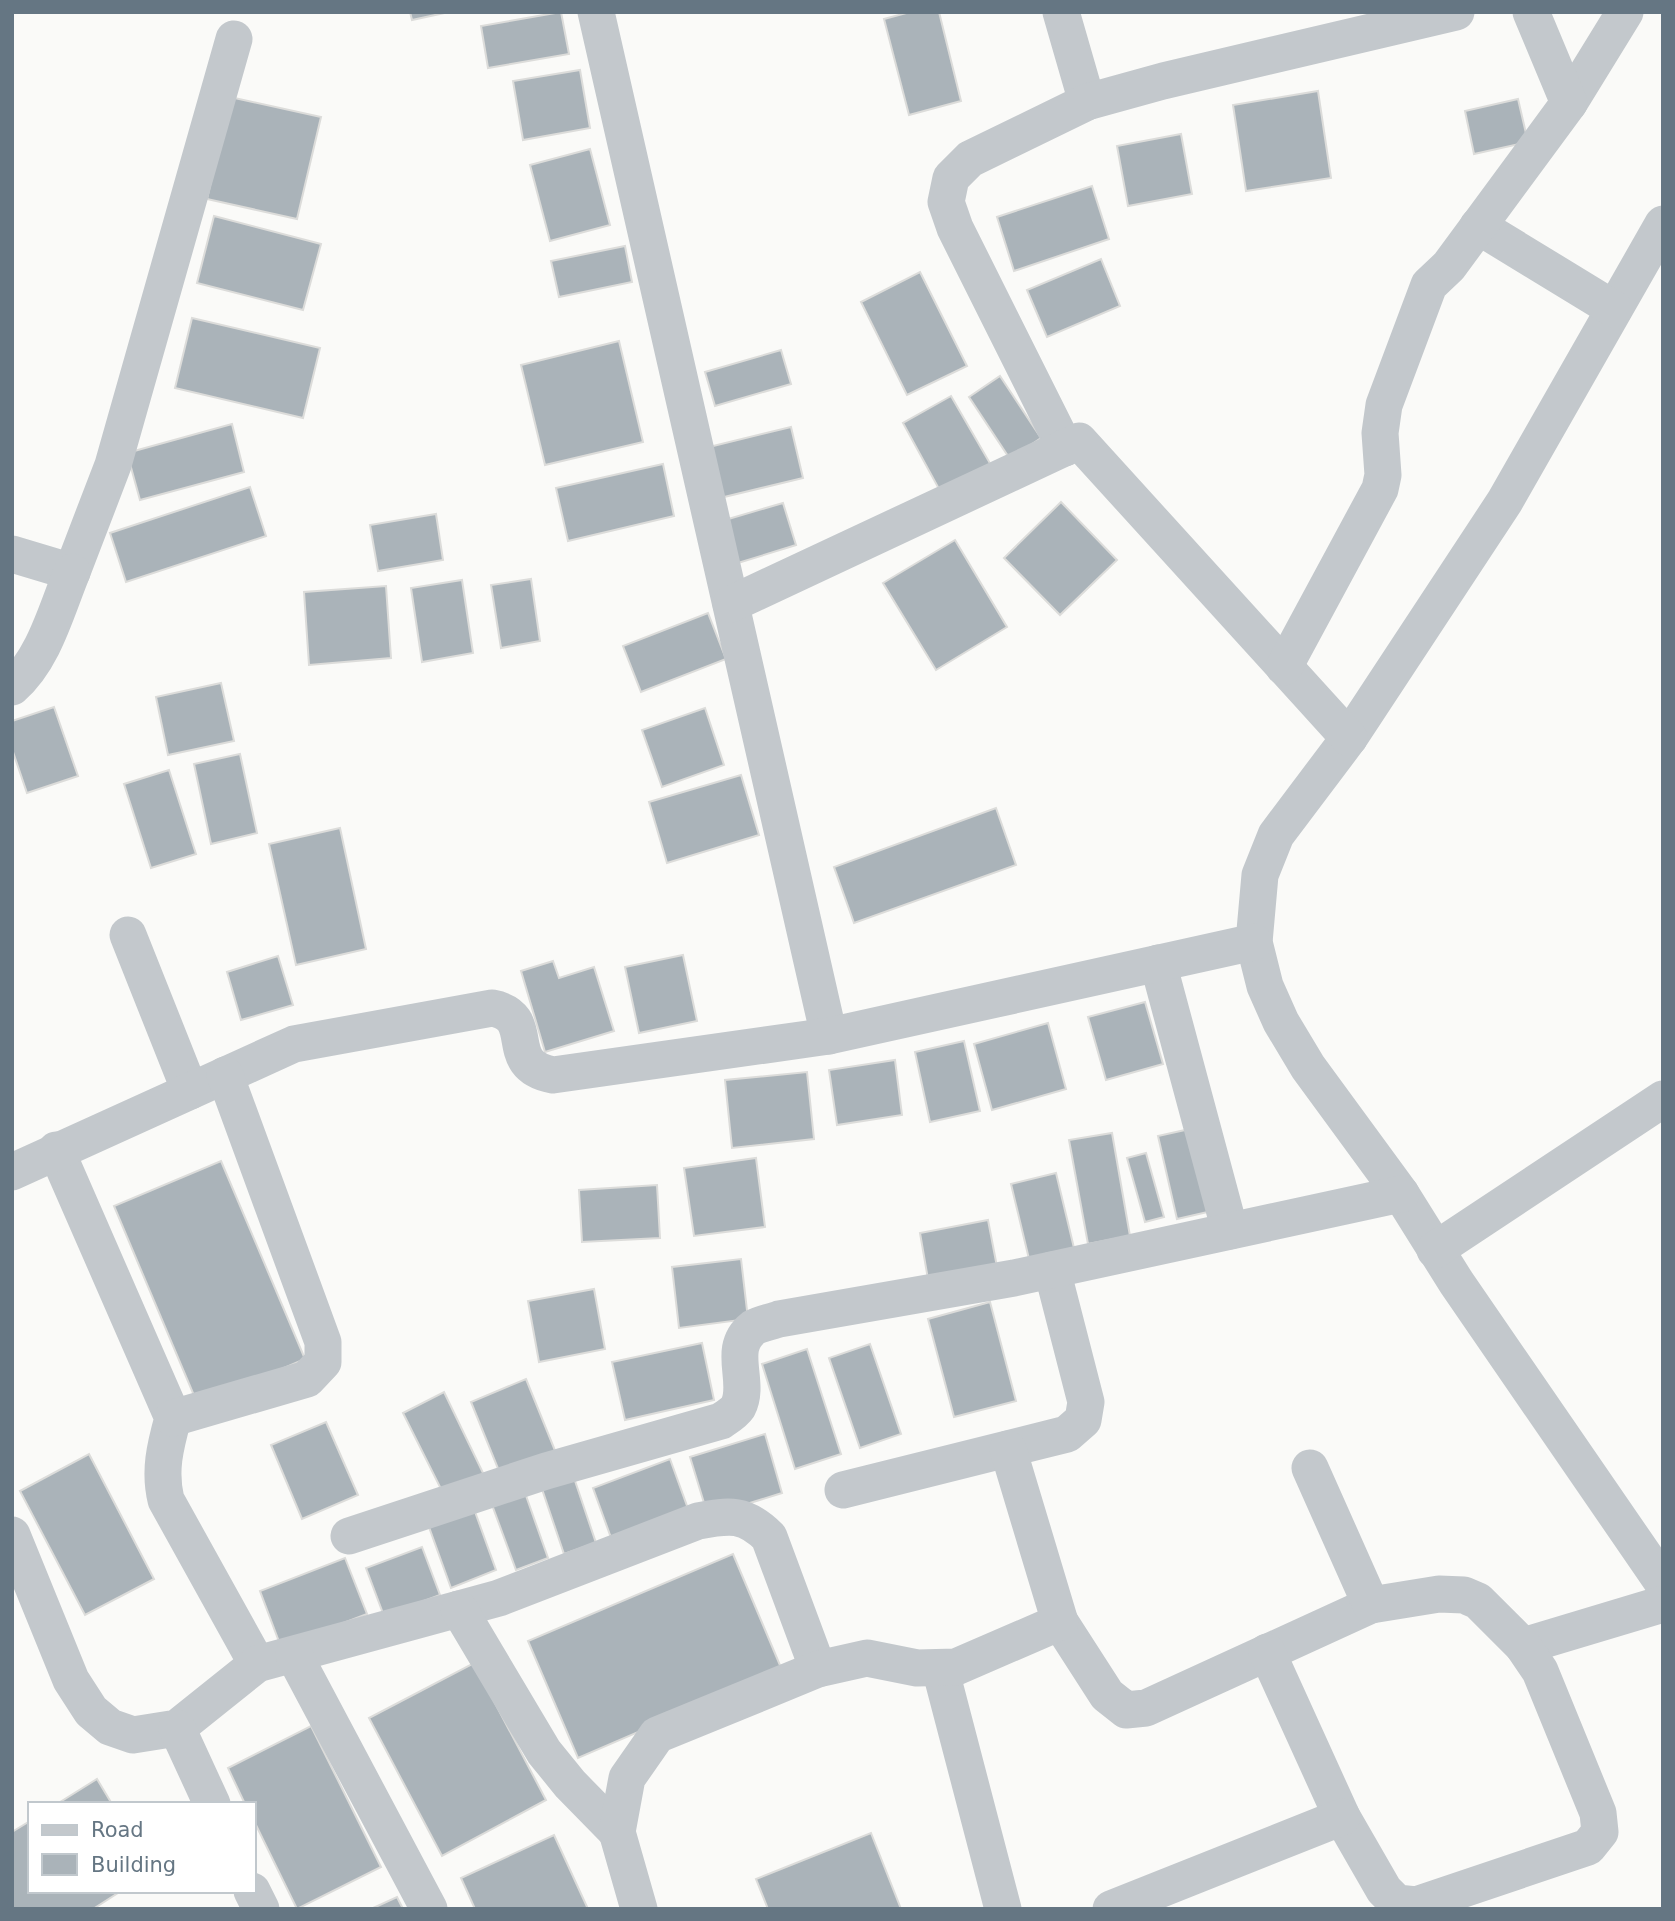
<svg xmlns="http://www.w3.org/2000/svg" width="1675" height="1921" viewBox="0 0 1675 1921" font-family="'DejaVu Sans',sans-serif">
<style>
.building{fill:#aab3b9;stroke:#dcdcda;stroke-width:2}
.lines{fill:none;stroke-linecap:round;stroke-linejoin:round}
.minor{stroke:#c3c8cc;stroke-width:37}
</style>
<rect width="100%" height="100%" fill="#fafaf8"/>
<g class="building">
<path d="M410,12H449L412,20Z"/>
<path d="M561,12L569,54L488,68L481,26Z"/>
<path d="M910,12H939L961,101L909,115L884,19Z"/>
<path d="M580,70L590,128L523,140L513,81Z"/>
<path d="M1318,91L1331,178L1246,191L1233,105Z"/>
<path d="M230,97L321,117L297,219L207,199Z"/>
<path d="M1518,99L1528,142L1474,154L1465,111Z"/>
<path d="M1181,134L1192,194L1128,206L1117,146Z"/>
<path d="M590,149L610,225L550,241L530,165Z"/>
<path d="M1092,186L1109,239L1014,271L997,217Z"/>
<path d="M214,216L321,244L303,310L197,283Z"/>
<path d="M625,246L632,282L559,297L551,261Z"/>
<path d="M1101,259L1120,306L1047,337L1027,290Z"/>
<path d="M920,272L967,366L907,395L861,302Z"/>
<path d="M192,318L320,348L303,418L175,388Z"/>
<path d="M619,341L643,442L545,465L521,365Z"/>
<path d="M781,350L791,384L715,406L705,372Z"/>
<path d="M1000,376L1041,438L1010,459L969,397Z"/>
<path d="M951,396L995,472L945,500L903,423Z"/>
<path d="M232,424L244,472L140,500L127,453Z"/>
<path d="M791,427L803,478L720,498L709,447Z"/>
<path d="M663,464L674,516L568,541L556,488Z"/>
<path d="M250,487L266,536L126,582L110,533Z"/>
<path d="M1061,502L1117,560L1060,615L1004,558Z"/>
<path d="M783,503L796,545L738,563L725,520Z"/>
<path d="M436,514L443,560L378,571L370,525Z"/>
<path d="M955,540L1007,627L936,670L883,583Z"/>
<path d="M531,579L540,641L501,648L491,585Z"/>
<path d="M462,580L473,653L422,662L411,588Z"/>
<path d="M386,586L391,658L309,665L304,592Z"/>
<path d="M708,613L726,659L641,692L623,646Z"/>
<path d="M221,683L234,741L168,755L156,697Z"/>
<path d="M54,707L78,776L27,793L12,749V721Z"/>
<path d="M705,708L724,765L662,787L642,730Z"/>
<path d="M240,754L257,833L211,844L194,764Z"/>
<path d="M169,770L196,854L151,868L124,784Z"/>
<path d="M741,775L759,835L667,863L649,802Z"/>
<path d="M996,808L1016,865L854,923L834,867Z"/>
<path d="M340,828L366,949L296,965L269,844Z"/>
<path d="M683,955L697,1021L639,1033L625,967Z"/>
<path d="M278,956L293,1005L241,1020L227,972Z"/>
<path d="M553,961L559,978L594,967L614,1031L545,1052L521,971Z"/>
<path d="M1145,1002L1163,1064L1106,1080L1088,1017Z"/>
<path d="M1048,1023L1066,1089L992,1110L974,1044Z"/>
<path d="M964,1041L980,1111L930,1122L915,1052Z"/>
<path d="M895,1060L902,1115L837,1125L829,1070Z"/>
<path d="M807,1072L814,1139L732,1148L725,1080Z"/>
<path d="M1194,1128L1212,1211L1177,1219L1158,1136Z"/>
<path d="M1112,1133L1130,1236L1088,1244L1069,1140Z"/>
<path d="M1146,1153L1164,1217L1145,1222L1127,1158Z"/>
<path d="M756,1158L765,1227L694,1236L684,1168Z"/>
<path d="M221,1161L305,1359L198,1405L114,1206Z"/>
<path d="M1056,1173L1074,1248L1029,1259L1011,1184Z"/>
<path d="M657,1185L660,1238L582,1242L579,1190Z"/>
<path d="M988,1220L998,1272L929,1285L920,1233Z"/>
<path d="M741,1259L748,1319L679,1328L672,1267Z"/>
<path d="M594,1289L605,1349L539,1362L528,1301Z"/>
<path d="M990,1302L1016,1401L954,1417L928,1319Z"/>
<path d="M702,1343L714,1400L625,1420L612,1362Z"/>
<path d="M870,1344L901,1434L860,1448L829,1358Z"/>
<path d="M807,1349L841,1454L795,1469L762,1364Z"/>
<path d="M526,1379L556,1453L501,1476L471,1402Z"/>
<path d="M444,1392L484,1475L444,1495L403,1413Z"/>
<path d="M326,1422L358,1495L302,1519L271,1445Z"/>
<path d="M765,1434L782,1493L708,1516L690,1457Z"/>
<path d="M89,1454L154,1579L85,1615L20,1491Z"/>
<path d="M670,1459L691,1517L614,1546L593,1488Z"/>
<path d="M573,1475L596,1543L564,1554L541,1486Z"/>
<path d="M524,1490L548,1558L516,1570L491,1502Z"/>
<path d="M474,1509L496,1570L451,1588L429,1527Z"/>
<path d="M422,1547L440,1595L384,1616L366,1568Z"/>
<path d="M733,1554L782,1670L578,1758L528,1641Z"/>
<path d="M345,1558L367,1614L281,1647L260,1591Z"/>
<path d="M474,1663L546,1800L442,1856L369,1718Z"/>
<path d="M311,1726L381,1867L297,1909L254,1821V1804H245L228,1768Z"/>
<path d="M97,1779L112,1804H57Z"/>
<path d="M30,1821V1891H121L93,1909H12V1832Z"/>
<path d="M871,1833L901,1909H768L756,1879Z"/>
<path d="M554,1835L588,1909H475L461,1878Z"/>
<path d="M397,1897L403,1909H371Z"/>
</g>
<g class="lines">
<g class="minor">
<path d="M596,12L829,1036"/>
<path d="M1061,12L1087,102"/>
<path d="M1569,103L1625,12"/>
<path d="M1663,224L1505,501L1349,738L1276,835L1260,875L1254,942L1265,986L1281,1022L1308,1067L1401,1194L1456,1282L1663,1583"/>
<path d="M1478,226L1614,309"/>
<path d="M1065,448L955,228L946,202L951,178L970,159L1087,102L1163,81L1456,12"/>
<path d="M12,554L72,572L113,465L234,39"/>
<path d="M731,604L1079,441L1349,738"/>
<path d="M1284,667L1380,489L1383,475L1380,433L1384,405L1429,285L1449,266L1569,103L1531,12"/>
<path d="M12,687C44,659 56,611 72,572"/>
<path d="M128,935L190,1091"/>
<path d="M1158,963L1230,1231"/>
<path d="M56,1150L173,1418C165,1447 159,1471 166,1500L257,1664"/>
<path d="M12,1172L294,1044L492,1008C540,1017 499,1065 553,1075L829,1036L1254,942"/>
<path d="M1435,1250L1663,1099"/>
<path d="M173,1418L307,1379L323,1362V1342L225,1075"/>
<path d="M843,1490L1067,1434L1083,1420L1086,1402L1052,1270"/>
<path d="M12,1535L71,1680L91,1711L110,1727L133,1735L177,1728L257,1664L499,1598L698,1521C730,1515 745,1513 769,1537L818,1669"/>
<path d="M349,1536L546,1471L721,1421C727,1417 734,1413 738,1407C751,1382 726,1349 753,1328C759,1324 771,1322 779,1319L1014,1278L1401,1194"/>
<path d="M459,1609L544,1752L570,1784L617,1832"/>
<path d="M1060,1622L1107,1695L1126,1710L1146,1708L1371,1605"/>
<path d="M1523,1646L1663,1604"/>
<path d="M1267,1652L1342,1817L1384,1890L1397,1903L1416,1905L1588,1847L1600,1832L1598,1813L1540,1671L1523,1646L1478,1601L1464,1595L1439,1594L1371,1605L1310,1468"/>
<path d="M294,1655L429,1909"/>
<path d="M940,1668L1003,1909"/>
<path d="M177,1728L212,1804"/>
<path d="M252,1891L261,1909"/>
<path d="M639,1909L617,1832L627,1778L657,1735L818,1669L867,1658L917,1668L956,1667L1060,1622L1008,1449"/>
<path d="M1111,1909L1342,1817"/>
</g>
</g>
<rect width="1675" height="1921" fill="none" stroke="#657683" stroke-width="28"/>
<rect x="28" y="1802" width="228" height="91" fill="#ffffff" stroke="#c1c8cd" stroke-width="2"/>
<rect x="42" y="1825" width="35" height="10" fill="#c3c8cc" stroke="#c1c8cd" stroke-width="2"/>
<text x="91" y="1837" font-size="21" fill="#657683">Road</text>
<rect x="42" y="1854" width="35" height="21" fill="#aab3b9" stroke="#c1c8cd" stroke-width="2"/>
<text x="91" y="1872" font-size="21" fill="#657683">Building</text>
</svg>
